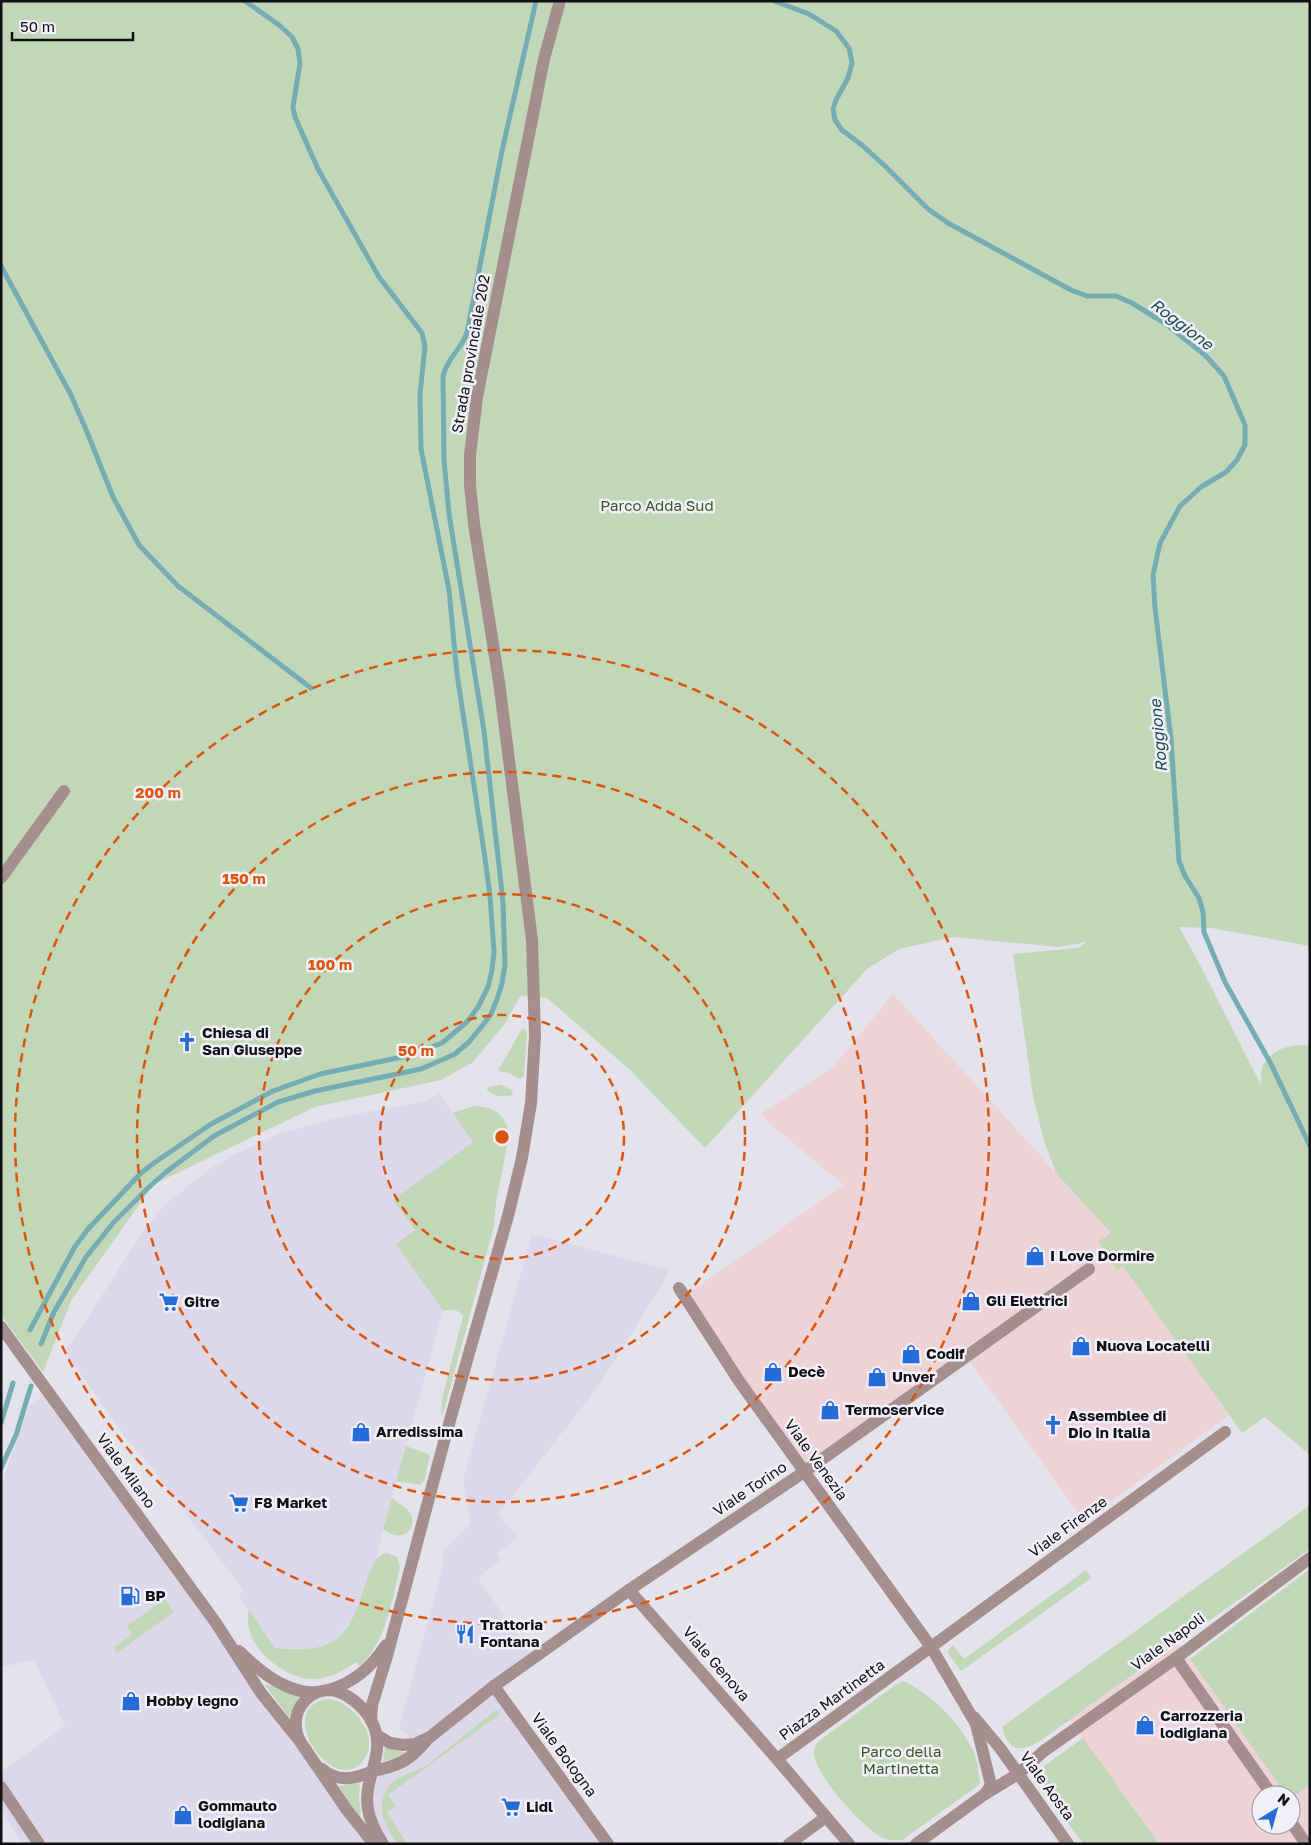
<svg xmlns="http://www.w3.org/2000/svg" width="1311" height="1845" viewBox="0 0 1311 1845" font-family="'Golos Text',sans-serif">
<style>
.built{fill:#ddd8e9}
.industrial{fill:#edd2d6}
.green{fill:#c2d7b8}
.lines{fill:none;stroke-linecap:round;stroke-linejoin:round}
.stream{stroke:#76adb4;stroke-width:5}
.minor{stroke:#a48e8e;stroke-width:12}
.tertiary{stroke:#a48e8e;stroke-width:12}
.ring{fill:none;stroke:#dd550c;stroke-width:2.5;stroke-dasharray:9 6}
.labels{text-anchor:middle;stroke-width:5;stroke-linejoin:round;paint-order:stroke}
.street-label{font-size:15px;fill:#111013;stroke:#f2eff9}
.park-label{font-size:15px;fill:#365723;stroke:#f2eff9}
.poi-label{font-size:15px;font-weight:bold;fill:#111013;stroke:#f2eff9;text-anchor:start}
.water-label{font-size:16px;font-style:italic;fill:#1b4c52;stroke:#f2eff9}
.centre{fill:#dd550c;stroke:#f2eff9;stroke-width:2.5}
.ring-label{font-size:15px;text-anchor:middle;font-weight:bold;fill:#dd550c;stroke:#f2eff9;stroke-width:5;stroke-linejoin:round;paint-order:stroke}
</style>
<rect width="100%" height="100%" fill="#e4e2eb"/>
<g class="built">
<path d="M439,1093L473,1142L394,1200L415,1231L396,1244L443,1311L383,1529L377,1558L370,1569L357,1610L352,1620L337,1638L329,1644L310,1649L275,1648L239,1596L243,1590L150,1465L126,1438L65,1352L147,1226L165,1205L208,1170L230,1157L278,1134L335,1118L427,1101Z"/>
<path d="M532,1234L669,1270L663,1283L600,1384L498,1515L518,1537L497,1554L501,1559L478,1578L532,1656L415,1742L399,1728L444,1562L443,1552L470,1524L469,1510L463,1480Z"/>
<path d="M48,1393L371,1844H23L1,1809V1772L65,1726L34,1660L1,1667V1486L29,1406Z"/>
<path d="M493,1687L607,1844H384L378,1833L370,1786L373,1772L398,1766Z"/>
</g>
<g class="industrial">
<path d="M893,994L1111,1233L1099,1243L1117,1269L1123,1265L1229,1415L1084,1521L964,1353L805,1469L686,1295L844,1185L775,1128L761,1114L834,1066Z"/>
<path d="M1179,1644L1286,1795H1261V1825H1291V1799L1310,1785V1844H1159L1070,1720Z"/>
</g>
<g class="green">
<path d="M1,1H1310V946L1211,928L1179,927L1199,963L1261,1085C1262,1079 1260,1071 1263,1065C1272,1049 1293,1042 1310,1046V1455L1265,1417L1242,1433L1123,1266L1117,1270L1098,1242L1111,1233L1056,1173L1044,1141L1033,1096L1013,954L1078,948L1087,942L1059,947L953,937L899,949L867,969L705,1148L629,1069L547,998L520,996L505,1024L472,1063L441,1080L315,1107L154,1184L72,1299L43,1372L1,1315Z"/>
<path d="M524,1028L527,1032L524,1076L520,1079L509,1073L498,1071L521,1030Z"/>
<path d="M501,1085L512,1090L513,1095C503,1097 494,1097 487,1090L488,1087Z"/>
<path d="M474,1106C493,1106 507,1115 509,1136L496,1202L494,1226L443,1414L441,1415L442,1399L463,1316C458,1309 450,1309 443,1311L396,1244L415,1230L393,1200L473,1142L453,1113Z"/>
<path d="M406,1446L430,1455L424,1481L420,1485L396,1481Z"/>
<path d="M392,1498L408,1510L412,1516C415,1536 397,1541 383,1529Z"/>
<path d="M1310,1505V1549L1040,1741C1020,1753 1008,1751 1002,1727Z"/>
<path d="M387,1553L397,1557L400,1567C391,1602 387,1641 359,1666L356,1662C343,1671 329,1679 313,1679C281,1679 240,1642 249,1610L275,1648C291,1649 307,1651 322,1646C369,1632 359,1557 387,1553Z"/>
<path d="M1310,1569V1785L1291,1799V1795H1286L1190,1659Z"/>
<path d="M1086,1570L1091,1578L961,1671L948,1653L949,1649L953,1645L964,1659Z"/>
<path d="M165,1599L174,1612L117,1653L114,1648L132,1634L127,1626Z"/>
<path d="M904,1681C933,1696 961,1723 974,1753C978,1763 979,1774 980,1784L902,1840C895,1841 890,1841 883,1838C863,1828 813,1774 814,1751C814,1747 816,1744 819,1741L895,1685Z"/>
<path d="M266,1684L286,1692L299,1696L289,1717L265,1685Z"/>
<path d="M328,1699C353,1701 382,1738 363,1761C332,1798 272,1707 328,1699Z"/>
<path d="M496,1710L500,1714L388,1795L396,1806L387,1813L408,1844H397L387,1827L382,1814V1801L387,1788L396,1779L426,1766Z"/>
<path d="M1083,1738L1086,1742L1159,1844H1083L1033,1774Z"/>
<path d="M385,1747L407,1753L401,1757L383,1761Z"/>
<path d="M360,1783L359,1798L361,1813L360,1816L358,1815L338,1786Z"/>
</g>
<g class="lines">
<g class="stream">
<path d="M774,1L809,14L836,31L849,48L852,63L848,78L836,100L833,109L835,120L842,130L863,146L887,168L928,209L948,223L1071,290L1087,296H1116L1132,303L1166,324L1206,356L1224,376L1245,425V445L1237,460L1226,472L1201,487L1180,506L1160,543L1153,575L1155,608L1171,739L1179,861L1185,876L1199,898L1203,912L1204,932L1225,982L1271,1064L1310,1146"/>
<path d="M1,266L71,395L87,432L113,497L139,545L178,586L311,688"/>
<path d="M30,1330L74,1248L88,1229L141,1173L154,1163L211,1124L273,1091L320,1074L407,1056L442,1043L467,1022L478,1007L488,987L492,970L494,952L490,896L485,858L457,674L449,590L421,449L420,394L425,346L422,333L379,277L318,169L295,117L293,107L300,63L298,49L292,37L279,25L245,1"/>
<path d="M41,1344L54,1312L86,1257L114,1222L149,1187L166,1172L214,1136L278,1102L315,1091L421,1069L455,1054L469,1042L482,1026L491,1014L497,999L502,984L505,965L503,902L484,731L449,514L444,460L443,376C447,359 461,349 467,333L502,151L536,1"/>
<path d="M1,1423L13,1383"/>
<path d="M1,1468L16,1435L31,1386"/>
</g>
<g class="minor">
<path d="M1,878L64,791"/>
<path d="M679,1288L739,1381L931,1647L1225,1432"/>
<path d="M629,1590L777,1759"/>
<path d="M1176,1658L1272,1795"/>
<path d="M494,1686L608,1844"/>
<path d="M974,1717L1000,1748L1068,1844"/>
<path d="M377,1735L390,1743L403,1745L415,1744L430,1737L494,1686L629,1590L804,1472L1089,1269"/>
<path d="M373,1771C398,1766 409,1761 426,1741"/>
<path d="M1,1787L39,1844"/>
<path d="M985,1794L1018,1774L1044,1751L1176,1658L1310,1558"/>
<path d="M1291,1822L1306,1844"/>
<path d="M789,1844L826,1817"/>
<path d="M849,1844L777,1759L931,1647L976,1724L991,1785L985,1794L916,1844"/>
</g>
<g class="tertiary">
<path d="M1,1327L216,1623L261,1693L299,1740L347,1810L374,1844"/>
<path d="M239,1651C254,1666 271,1681 291,1688C299,1691 310,1693 318,1692C322,1691 325,1690 329,1690C346,1691 363,1706 371,1720C389,1753 362,1777 368,1809C370,1822 376,1833 383,1844"/>
<path d="M329,1690C354,1682 371,1668 386,1645"/>
<path d="M371,1721L372,1705L387,1656L445,1438L508,1216L522,1158L531,1103L535,1035L532,940L499,682L474,524L470,485V455L477,397L544,59L560,1"/>
<path d="M299,1739C291,1720 298,1701 317,1692"/>
<path d="M322,1769C338,1783 355,1779 373,1771"/>
</g>
</g>
<g class="ring">
<circle cx="502" cy="1137" r="122"/>
<circle cx="502" cy="1137" r="243"/>
<circle cx="502" cy="1137" r="365"/>
<circle cx="502" cy="1137" r="487"/>
</g>
<defs>
<symbol id="church-bare" viewBox="-9 -9 18 18"><path d="M-1.2-6h2.4v3.5h3.3v2.4h-3.3V6h-2.4V-.1h-3.3v-2.4h3.3Z" fill="#256cd8" stroke="#f2eff9" stroke-width="2.5" paint-order="stroke"/></symbol>
<symbol id="shop-bare" viewBox="-9 -9 18 18"><path d="M-5-2.5h2.3a2.7 3.5 0 0 1 5.4 0H5L5.5 6h-11ZM-1.5-2.5h3a1.5 2.3 0 0 0-3 0Z" fill="#256cd8" stroke="#f2eff9" stroke-width="2.5" paint-order="stroke"/></symbol>
<symbol id="supermarket-bare" viewBox="-9 -9 18 18"><path d="M-6-5.5h2.5l.6 2H6L4.5 2H-2.5L-4.4-4H-6ZM-1.5 3.2a1.3 1.3 0 1 0 .1 0ZM3 3.2a1.3 1.3 0 1 0 .1 0Z" fill="#256cd8" stroke="#f2eff9" stroke-width="2.5" paint-order="stroke"/></symbol>
<symbol id="fuel-bare" viewBox="-9 -9 18 18"><path d="M-5.5-6h7V0h2V4h1.3V-2.5L3-4.5l.8-.8L6-3V5H2.5V1h-1V6h-7ZM-4.2-4.7v3.2H.2V-4.7Z" fill="#256cd8" stroke="#f2eff9" stroke-width="2.5" paint-order="stroke"/></symbol>
<symbol id="restaurant-bare" viewBox="-9 -9 18 18"><path d="M-5-6h1v4h1v-4h1v4h1v-4h1v5L-1.5 .5V6h-2V.5L-5-1ZM5-6V6H3V1.5H1.5Q1.5-4 5-6Z" fill="#256cd8" stroke="#f2eff9" stroke-width="2.5" paint-order="stroke"/></symbol>
</defs>
<g fill-rule="evenodd">
<use href="#church-bare" x="173" y="1028" width="28" height="28"/>
<use href="#shop-bare" x="1021" y="1242" width="28" height="28"/>
<use href="#shop-bare" x="957" y="1287" width="28" height="28"/>
<use href="#supermarket-bare" x="155" y="1288" width="28" height="28"/>
<use href="#shop-bare" x="1067" y="1332" width="28" height="28"/>
<use href="#shop-bare" x="897" y="1340" width="28" height="28"/>
<use href="#shop-bare" x="759" y="1358" width="28" height="28"/>
<use href="#shop-bare" x="863" y="1363" width="28" height="28"/>
<use href="#shop-bare" x="816" y="1396" width="28" height="28"/>
<use href="#church-bare" x="1039" y="1411" width="28" height="28"/>
<use href="#shop-bare" x="347" y="1418" width="28" height="28"/>
<use href="#supermarket-bare" x="225" y="1489" width="28" height="28"/>
<use href="#fuel-bare" x="116" y="1582" width="28" height="28"/>
<use href="#restaurant-bare" x="451" y="1620" width="28" height="28"/>
<use href="#shop-bare" x="117" y="1687" width="28" height="28"/>
<use href="#shop-bare" x="1131" y="1711" width="28" height="28"/>
<use href="#supermarket-bare" x="497" y="1793" width="28" height="28"/>
<use href="#shop-bare" x="169" y="1801" width="28" height="28"/>
</g>
<g class="labels">
<g class="street-label">
<text transform="translate(471 354) rotate(-80)" y="5">Strada provinciale 202</text>
<text transform="translate(816 1460) rotate(54)" y="5">Viale Venezia</text>
<text transform="translate(126 1471) rotate(54)" y="5">Viale Milano</text>
<text transform="translate(750 1489) rotate(-34)" y="5">Viale Torino</text>
<text transform="translate(1068 1527) rotate(-36)" y="5">Viale Firenze</text>
<text transform="translate(1168 1642) rotate(-36)" y="5">Viale Napoli</text>
<text transform="translate(716 1664) rotate(49)" y="5">Viale Genova</text>
<text transform="translate(832 1700) rotate(-36)" y="5">Piazza Martinetta</text>
<text transform="translate(564 1755) rotate(54)" y="5">Viale Bologna</text>
<text transform="translate(1047 1786) rotate(54)" y="5">Viale Aosta</text>
</g>
<g class="park-label">
<text x="657" y="511">Parco Adda Sud</text>
<text x="901" y="1757">Parco della<tspan x="901" dy="17">Martinetta</tspan></text>
</g>
<g class="poi-label">
<text x="202" y="1038">Chiesa di<tspan x="202" dy="17">San Giuseppe</tspan></text>
<text x="1050" y="1261">I Love Dormire</text>
<text x="986" y="1306">Gli Elettrici</text>
<text x="184" y="1307">Gitre</text>
<text x="1096" y="1351">Nuova Locatelli</text>
<text x="926" y="1359">Codif</text>
<text x="788" y="1377">Decè</text>
<text x="892" y="1382">Unver</text>
<text x="845" y="1415">Termoservice</text>
<text x="1068" y="1421">Assemblee di<tspan x="1068" dy="17">Dio in Italia</tspan></text>
<text x="376" y="1437">Arredissima</text>
<text x="254" y="1508">F8 Market</text>
<text x="145" y="1601">BP</text>
<text x="480" y="1630">Trattoria<tspan x="480" dy="17">Fontana</tspan></text>
<text x="146" y="1706">Hobby legno</text>
<text x="1160" y="1721">Carrozzeria<tspan x="1160" dy="17">lodigiana</tspan></text>
<text x="198" y="1811">Gommauto<tspan x="198" dy="17">lodigiana</tspan></text>
<text x="526" y="1812">Lidl</text>
</g>
<g class="water-label">
<text transform="translate(1182 324) rotate(37)" y="6">Roggione</text>
<text transform="translate(1158 736) rotate(-95)" y="6">Roggione</text>
</g>
</g>
<circle cx="502" cy="1137" r="8" class="centre"/>
<g class="ring-label">
<text x="158" y="798">200 m</text>
<text x="244" y="884">150 m</text>
<text x="330" y="970">100 m</text>
<text x="416" y="1056">50 m</text>
</g>
<rect width="1311" height="1845" fill="none" stroke="#111013" stroke-width="5"/>
<g transform="translate(1276 1810) rotate(37)"><circle r="24" fill="#f2eff9" stroke="#98969d"/>
<path d="M0-4L9 19L0 12L-9 19Z" fill="#256cd8"/>
<text y="-8" font-size="14" font-weight="bold" text-anchor="middle" fill="#111013">N</text>
</g>
<path d="M12 32v8h121v-8" fill="none" stroke="#111013" stroke-width="2.5"/>
<text x="20" y="32" font-size="15" fill="#111013" stroke="#f2eff9" stroke-width="4" paint-order="stroke">50 m</text>
</svg>
